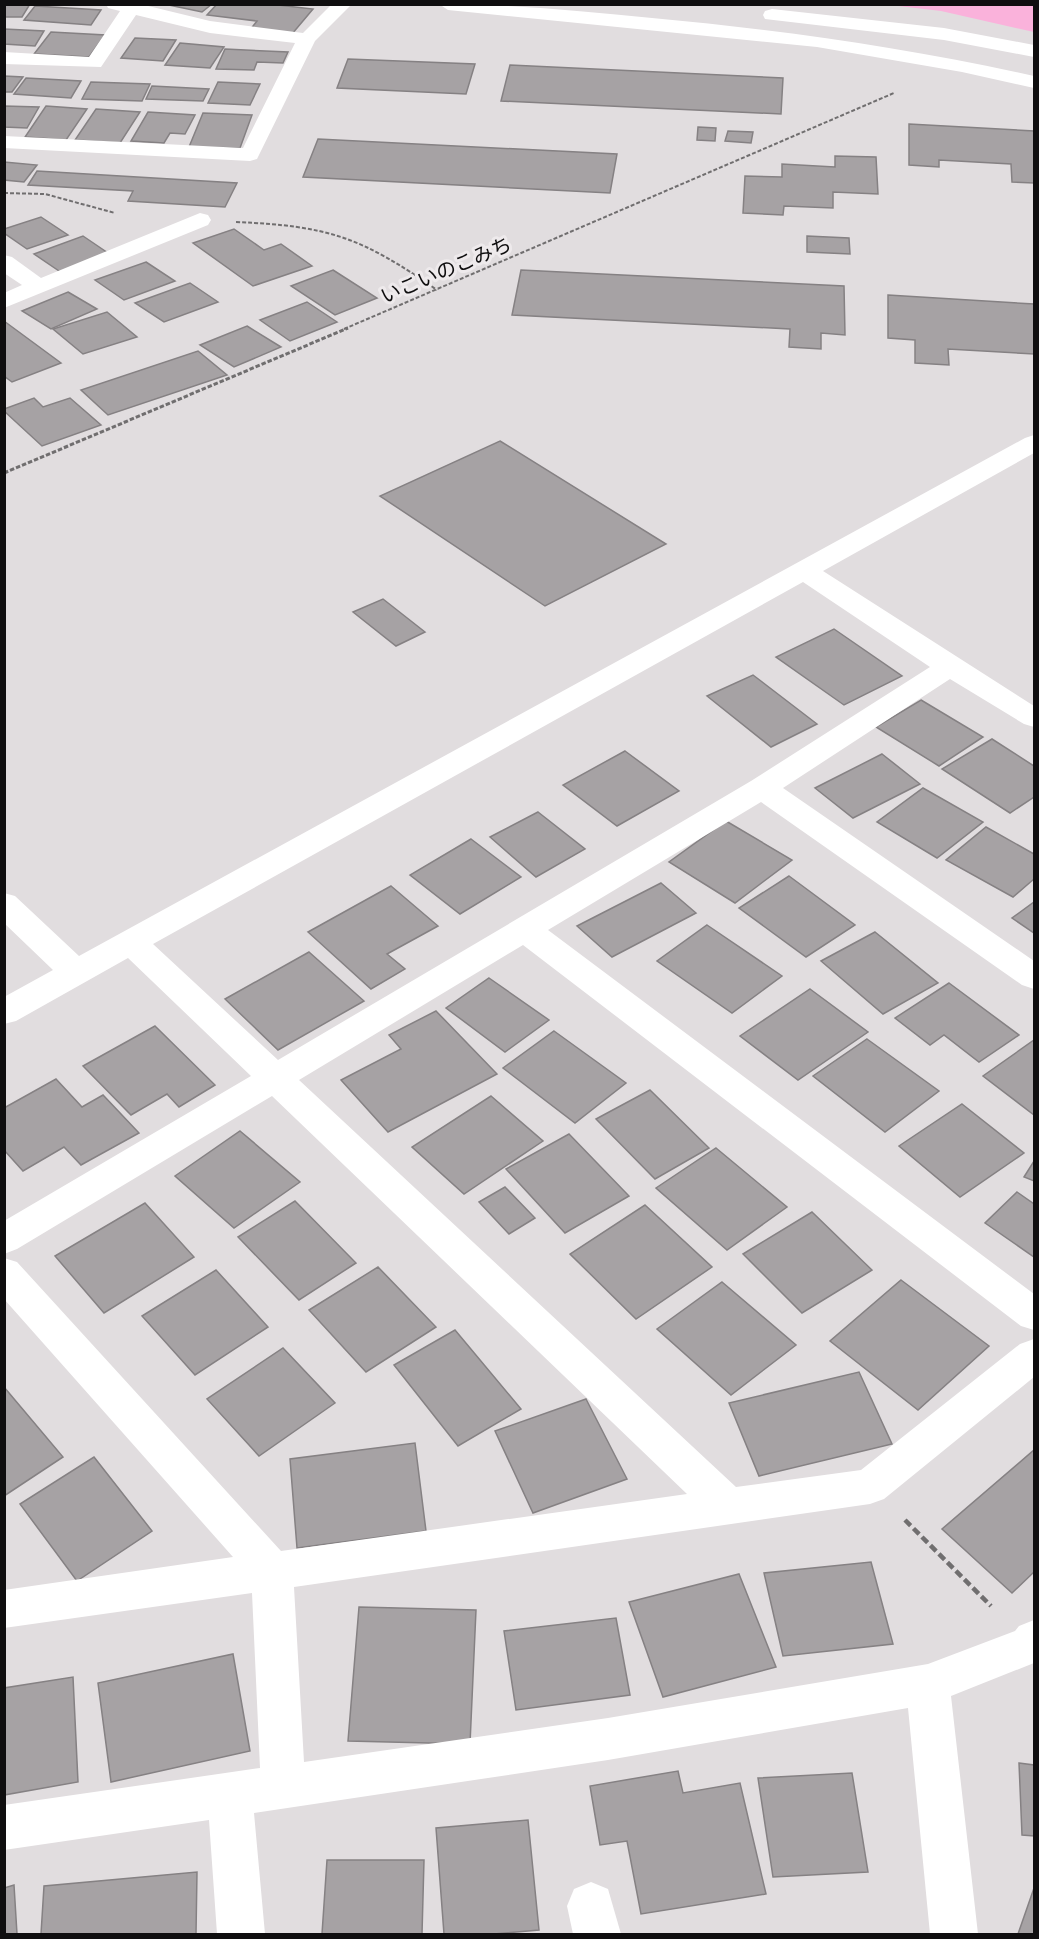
<svg xmlns="http://www.w3.org/2000/svg" width="1039" height="1939" viewBox="0 0 1039 1939" font-family="Jost,'Noto Sans JP',sans-serif">
<style>
.green{fill:#fab2db}
.building{fill:#a6a2a4;stroke:#858183;stroke-width:1.5}
.lines{fill:none;stroke-linecap:round;stroke-linejoin:round}
.path-far2{stroke:#706e6f;stroke-width:2;stroke-dasharray:4 2;stroke-linecap:butt}
.path-far1{stroke:#706e6f;stroke-width:3;stroke-dasharray:4.5 2;stroke-linecap:butt}
.path{stroke:#706e6f;stroke-width:4.5;stroke-dasharray:8 4;stroke-linecap:butt}
.minor{fill:#fff;fill-rule:evenodd}
.major{fill:#fff;fill-rule:evenodd}
.labels{text-anchor:middle;stroke-width:6;stroke-linejoin:round;paint-order:stroke}
.far-street-label{font-size:20px;fill:#0f0e0f;stroke:#eeeaec}
</style>
<rect width="100%" height="100%" fill="#e1dddf"/>
<path class="green" d="M890,5H1034V32L941,11Z"/>
<g class="building">
<path d="M4,4H30L22,17H4Z"/>
<path d="M164,4H212L202,12Z"/>
<path d="M217,4H269L313,9L292,34L250,30L257,21L207,15Z"/>
<path d="M35,6L101,10L91,25L24,20Z"/>
<path d="M4,29L44,31L35,46L4,44Z"/>
<path d="M51,32L105,35L89,57L34,54Z"/>
<path d="M135,38L176,40L163,61L121,58Z"/>
<path d="M180,43L224,47L210,68L165,65Z"/>
<path d="M225,49L288,52L283,63L257,62L254,70L216,69Z"/>
<path d="M348,59L475,64L466,94L337,88Z"/>
<path d="M510,65L783,78L781,114L501,101Z"/>
<path d="M4,76L23,77L12,92H4Z"/>
<path d="M26,78L81,81L71,98L14,94Z"/>
<path d="M91,82L150,84L142,101L82,99Z"/>
<path d="M218,82L260,84L250,105L208,103Z"/>
<path d="M152,86L209,89L203,101L146,99Z"/>
<path d="M4,106L39,107L27,128L4,127Z"/>
<path d="M46,106L87,109L66,140L25,137Z"/>
<path d="M96,109L140,112L120,143L75,140Z"/>
<path d="M148,112L195,115L185,134L170,133L164,143L131,141Z"/>
<path d="M203,113L252,115L240,148L189,147Z"/>
<path d="M909,124L1034,131V183L1012,182L1011,164L939,160V167L909,165Z"/>
<path d="M698,127L716,128L715,141L697,140Z"/>
<path d="M728,131L753,132L751,143L725,141Z"/>
<path d="M318,139L617,154L610,193L303,177Z"/>
<path d="M835,156L876,157L878,194L833,192V208L784,206L783,215L743,213L745,176L782,177V164L835,167Z"/>
<path d="M4,162L37,165L24,182L4,180Z"/>
<path d="M37,171L237,183L225,207L128,201L133,191L28,185Z"/>
<path d="M41,217L68,235L27,249L4,233V229Z"/>
<path d="M234,229L264,250L281,244L312,266L253,286L193,243Z"/>
<path d="M83,236L111,255L62,273L34,254Z"/>
<path d="M807,236L849,238L850,254L807,252Z"/>
<path d="M146,262L175,281L124,300L95,280Z"/>
<path d="M333,270L377,298L335,315L291,286Z"/>
<path d="M521,270L844,286L845,335L821,333V349L789,347L790,329L512,315Z"/>
<path d="M190,283L218,302L164,322L135,303Z"/>
<path d="M68,292L97,309L51,329L22,311Z"/>
<path d="M888,295L1034,304V354L948,349L949,365L915,363V340L888,338Z"/>
<path d="M307,302L337,322L290,341L260,320Z"/>
<path d="M107,312L137,337L83,354L53,329Z"/>
<path d="M4,321L61,363L12,382L4,376Z"/>
<path d="M247,326L281,347L234,367L200,345Z"/>
<path d="M198,351L227,375L108,415L81,390Z"/>
<path d="M34,398L43,407L70,398L101,425L42,446L4,411V409Z"/>
<path d="M500,441L666,544L545,606L380,496Z"/>
<path d="M383,599L425,632L396,646L353,612Z"/>
<path d="M834,629L902,676L844,705L776,657Z"/>
<path d="M753,675L817,724L771,747L707,696Z"/>
<path d="M921,700L983,737L939,766L876,727Z"/>
<path d="M992,739L1034,766V797L1010,813L942,769Z"/>
<path d="M625,751L679,791L617,826L563,785Z"/>
<path d="M882,754L920,784L853,818L815,788Z"/>
<path d="M923,788L983,822L937,858L877,822Z"/>
<path d="M538,812L585,849L536,877L490,837Z"/>
<path d="M726,821L792,860L735,903L669,862Z"/>
<path d="M986,827L1034,854V879L1013,897L946,860Z"/>
<path d="M471,839L521,877L460,914L410,875Z"/>
<path d="M789,876L855,925L806,957L739,908Z"/>
<path d="M661,883L696,913L612,957L577,926Z"/>
<path d="M391,886L438,926L387,954L405,969L371,989L308,932Z"/>
<path d="M1034,902V933L1012,918Z"/>
<path d="M707,925L782,976L732,1013L657,961Z"/>
<path d="M875,932L938,983L883,1014L821,961Z"/>
<path d="M309,952L364,1001L278,1050L225,999Z"/>
<path d="M489,978L549,1020L505,1052L446,1008Z"/>
<path d="M949,983L1019,1035L979,1062L944,1035L930,1045L895,1018Z"/>
<path d="M810,989L868,1032L798,1080L740,1036Z"/>
<path d="M436,1011L497,1074L388,1132L341,1080L401,1049L389,1035Z"/>
<path d="M155,1026L215,1085L179,1107L167,1094L131,1115L83,1066Z"/>
<path d="M554,1031L626,1083L575,1123L503,1068Z"/>
<path d="M867,1039L939,1091L885,1132L813,1076Z"/>
<path d="M1034,1040V1115L983,1076Z"/>
<path d="M56,1079L82,1107L103,1095L139,1133L81,1165L64,1147L23,1171L4,1150V1108Z"/>
<path d="M650,1090L709,1148L655,1179L596,1119Z"/>
<path d="M491,1096L543,1141L464,1194L412,1147Z"/>
<path d="M962,1104L1024,1153L960,1197L899,1146Z"/>
<path d="M240,1131L300,1182L234,1228L175,1176Z"/>
<path d="M569,1134L629,1196L565,1233L506,1169Z"/>
<path d="M716,1148L787,1207L727,1250L656,1188Z"/>
<path d="M1034,1161V1181L1024,1177Z"/>
<path d="M505,1187L535,1218L509,1234L479,1202Z"/>
<path d="M1017,1192L1034,1204V1257L985,1223Z"/>
<path d="M295,1201L356,1263L299,1300L238,1237Z"/>
<path d="M145,1203L194,1257L104,1313L55,1256Z"/>
<path d="M645,1205L712,1267L636,1319L570,1254Z"/>
<path d="M812,1212L872,1270L802,1313L743,1254Z"/>
<path d="M378,1267L436,1327L366,1372L309,1310Z"/>
<path d="M216,1270L268,1327L195,1375L142,1316Z"/>
<path d="M901,1280L989,1346L918,1410L830,1341Z"/>
<path d="M722,1282L796,1345L731,1395L657,1329Z"/>
<path d="M455,1330L521,1409L458,1446L394,1365Z"/>
<path d="M283,1348L335,1403L259,1456L207,1399Z"/>
<path d="M859,1372L892,1444L759,1476L729,1403Z"/>
<path d="M4,1387L63,1457L4,1496Z"/>
<path d="M586,1399L627,1479L533,1513L495,1431Z"/>
<path d="M415,1443L426,1531L297,1548L290,1459Z"/>
<path d="M1034,1450V1572L1012,1593L942,1529Z"/>
<path d="M94,1457L152,1531L77,1581L20,1504Z"/>
<path d="M871,1562L893,1644L783,1656L764,1573Z"/>
<path d="M739,1574L776,1667L663,1697L629,1602Z"/>
<path d="M359,1607L476,1610L470,1744L348,1741Z"/>
<path d="M616,1618L630,1695L516,1710L504,1631Z"/>
<path d="M233,1654L250,1751L111,1782L98,1683Z"/>
<path d="M73,1677L78,1782L4,1795V1688Z"/>
<path d="M1019,1763L1034,1765V1836L1022,1835Z"/>
<path d="M678,1771L683,1793L740,1783L766,1894L641,1914L627,1841L600,1845L590,1786Z"/>
<path d="M852,1773L868,1872L773,1877L758,1778Z"/>
<path d="M528,1820L539,1930L494,1934H444L436,1828Z"/>
<path d="M327,1860H424L422,1934H322Z"/>
<path d="M197,1872L196,1934H41L44,1886Z"/>
<path d="M14,1885L17,1934H4V1888Z"/>
<path d="M1034,1888V1934H1018Z"/>
</g>
<g class="lines">
<g class="path-far2">
<path d="M4,193L45,194L115,213"/>
<path d="M236,222C329,226 361,237 437,290"/>
<path d="M344,329L894,93"/>
</g>
<path class="path-far1" d="M4,473L348,328"/>
<path class="path" d="M905,1520L991,1606"/>
<g class="minor">
<path d="M106,4H140L210,21L303,33L332,4H352L315,41L257,159L250,161L4,148V136L243,148L295,43L210,33L136,15L101,67L4,64V52L89,57L120,11L108,8Z"/>
<path d="M200,213L208,215L211,220L208,225L4,308V293L22,285L4,273V255L12,257L41,278Z"/>
<path d="M1034,435V453L823,571L1034,706V727L1024,724L950,679L783,788L1034,961V989L1022,985L761,802L548,930L1034,1294V1330L1021,1326L523,945L299,1080L736,1487L861,1470L1020,1344L1034,1339V1377L884,1499L870,1504L294,1587L304,1762L608,1718L928,1664L1015,1631L1019,1626L1034,1620V1663L951,1696L978,1934H930L908,1708L608,1760L254,1813L265,1934H217L209,1820L4,1850V1805L260,1768L252,1593L4,1628V1590L233,1557L4,1299V1258L17,1262L281,1551L687,1494L272,1096L17,1249L4,1254V1221L251,1076L128,958L16,1021L4,1024V997L53,970L4,923V893L15,896L79,956L1025,438ZM803,582L930,667L751,781L278,1060L153,944Z"/>
<path d="M591,1882L608,1889L621,1934H573L567,1906L574,1889Z"/>
</g>
<g class="major">
<path d="M439,4C511,4 581,11 652,18C781,30 908,48 1034,76V88L962,72L817,47L448,10Z"/>
<path d="M772,9L944,28L1034,45V57L944,40L765,19L763,15L765,11Z"/>
</g>
</g>
<g class="labels">
<g class="far-street-label">
<text transform="translate(446 270) rotate(-23)" y="7">いこいのこみち</text>
</g>
</g>
<rect width="1039" height="1939" fill="none" stroke="#0f0e0f" stroke-width="12"/>
</svg>
